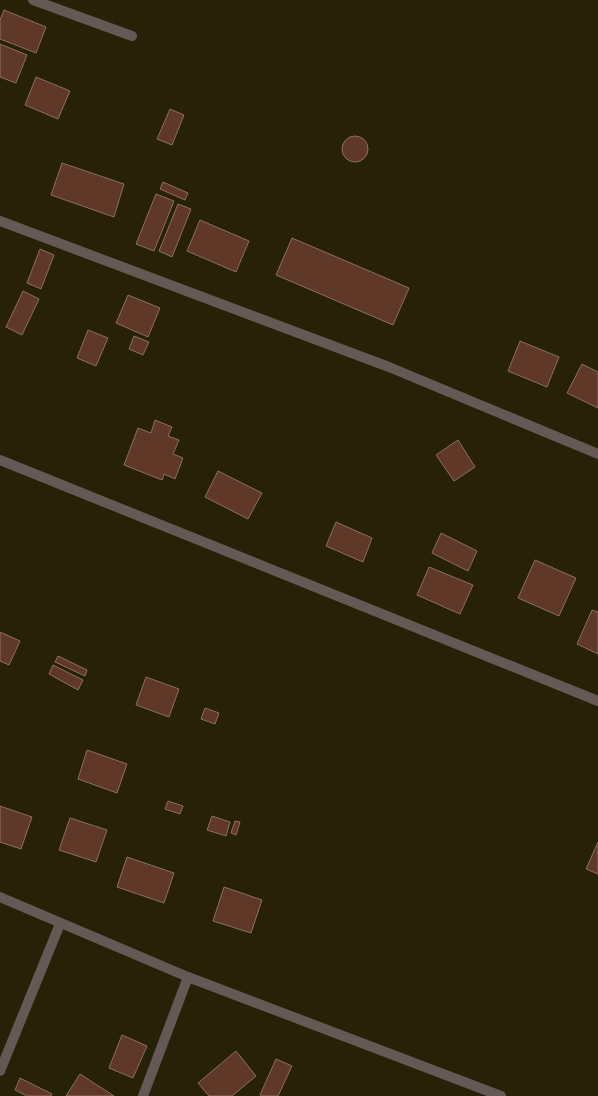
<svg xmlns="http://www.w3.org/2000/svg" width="598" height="1096" viewBox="0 0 598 1096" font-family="'Work Sans',sans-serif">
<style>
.building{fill:#603827;stroke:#8c6f63}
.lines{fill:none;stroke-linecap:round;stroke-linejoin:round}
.lane{stroke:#665855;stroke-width:10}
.street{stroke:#665855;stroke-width:10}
</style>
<rect width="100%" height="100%" fill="#272107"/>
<g class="building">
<path d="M4,10L46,27L36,53L0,39V20Z"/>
<path d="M0,44L27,55L16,83L0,77Z"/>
<path d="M36,77L70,91L58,119L25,105Z"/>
<path d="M170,109L184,115L172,145L157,139Z"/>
<circle cx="355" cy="149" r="13"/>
<path d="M62,163L124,184L114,217L51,195Z"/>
<path d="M163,182L188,193L185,200L160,189Z"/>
<path d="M156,194L174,201L154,251L136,244Z"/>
<path d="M178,204L191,209L172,257L159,251Z"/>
<path d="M200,220L249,241L236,272L187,251Z"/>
<path d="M292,238L409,288L393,325L276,275Z"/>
<path d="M40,249L54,255L41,289L27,283Z"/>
<path d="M23,291L39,299L22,335L6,327Z"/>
<path d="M128,295L160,308L148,337L116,323Z"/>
<path d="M88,330L108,338L96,366L77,358Z"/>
<path d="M134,336L149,342L143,355L129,349Z"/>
<path d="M520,341L559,357L547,387L508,371Z"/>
<path d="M582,364L598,372V408L567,393Z"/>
<path d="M155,420L172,427L168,436L179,440L173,454L183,458L175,479L164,474L162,480L124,465L138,428L151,433Z"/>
<path d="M458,440L475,467L454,481L436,455Z"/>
<path d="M218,471L262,493L248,519L205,497Z"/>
<path d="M336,522L372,538L363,562L326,546Z"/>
<path d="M441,533L477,551L468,571L432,553Z"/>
<path d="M535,560L576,578L559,616L518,598Z"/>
<path d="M429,567L473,585L460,614L417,595Z"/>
<path d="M592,610L598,612V654L577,644Z"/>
<path d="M0,632L20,641L9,665L0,661Z"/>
<path d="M58,656L87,670L85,676L55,662Z"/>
<path d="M53,665L83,680L78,690L49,674Z"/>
<path d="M146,677L179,689L169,717L136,705Z"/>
<path d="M205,708L219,713L215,724L201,719Z"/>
<path d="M87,750L127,764L117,793L78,779Z"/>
<path d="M168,801L183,806L180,814L165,809Z"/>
<path d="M0,806L32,817L21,849L0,842Z"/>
<path d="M212,816L230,822L226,836L207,830Z"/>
<path d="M70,818L107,830L96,862L59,850Z"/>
<path d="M235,821L240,822L236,835L231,833Z"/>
<path d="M598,842V874L586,869Z"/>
<path d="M127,857L174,873L164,903L117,887Z"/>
<path d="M224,887L262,900L251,933L213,921Z"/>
<path d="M122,1035L147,1046L133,1078L109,1068Z"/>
<path d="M236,1051L256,1076L232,1096H209L198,1083Z"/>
<path d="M276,1059L292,1066L278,1096H262L260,1095Z"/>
<path d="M80,1074L114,1096H66Z"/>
<path d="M20,1078L52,1094L51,1096H27L15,1090Z"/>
</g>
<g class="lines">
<path class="lane" d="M33,0L132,36"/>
<g class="street">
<path d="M0,221L389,367L598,454"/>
<path d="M0,460L598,701"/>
<path d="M0,897L188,977L501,1096"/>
<path d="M0,1071L60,924"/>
<path d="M143,1096L188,977"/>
</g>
</g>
</svg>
